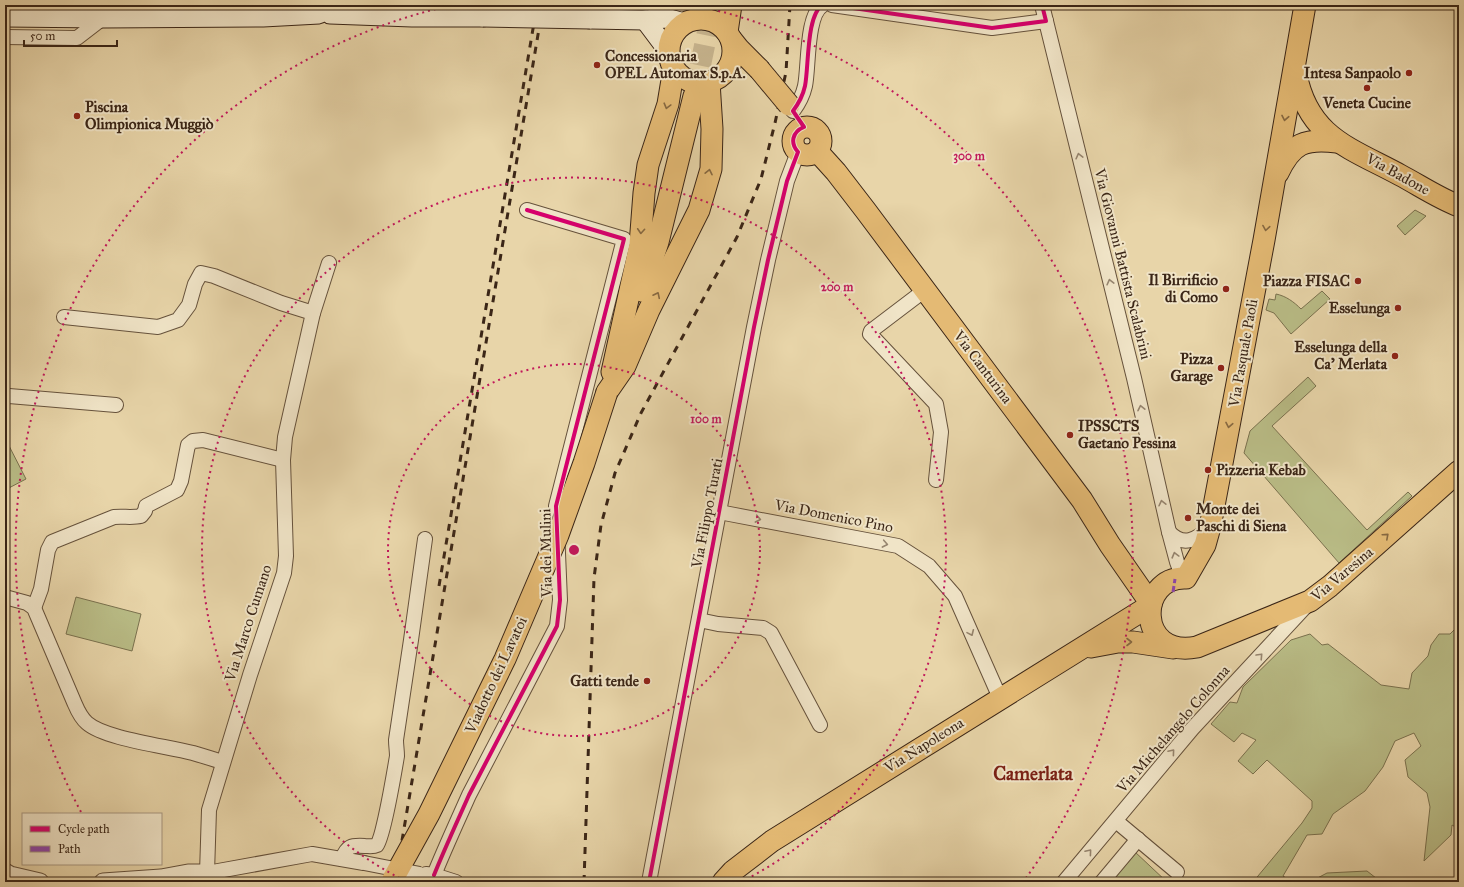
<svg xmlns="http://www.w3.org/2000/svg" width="1464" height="887" viewBox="0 0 1464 887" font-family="'IM FELL Great Primer',serif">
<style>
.green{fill:#b9bc86;stroke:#7a714e}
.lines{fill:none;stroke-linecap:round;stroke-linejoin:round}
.primary-tunnel{stroke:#c5b28c;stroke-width:21;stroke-dasharray:21 10;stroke-linecap:butt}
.minor-casing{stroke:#66523c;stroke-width:16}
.tertiary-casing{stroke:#66523c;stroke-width:19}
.secondary-casing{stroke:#3b2617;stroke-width:21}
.primary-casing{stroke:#3b2617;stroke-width:23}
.minor{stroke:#f0e4c7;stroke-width:14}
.tertiary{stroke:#f0e4c7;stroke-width:17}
.secondary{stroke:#f0e4c7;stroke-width:19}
.primary{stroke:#e4ba74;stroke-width:21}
.rail{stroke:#3b2617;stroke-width:3;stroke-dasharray:7 7;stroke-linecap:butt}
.minor-bridge-casing{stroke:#66523c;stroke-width:16;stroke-linecap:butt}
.secondary-bridge-casing{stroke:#3b2617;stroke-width:21;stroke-linecap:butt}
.primary-bridge-casing{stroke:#3b2617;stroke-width:23;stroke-linecap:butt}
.minor-bridge{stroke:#f0e4c7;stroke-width:14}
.secondary-bridge{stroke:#f0e4c7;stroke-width:19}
.primary-bridge{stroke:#e4ba74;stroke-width:21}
.quiet{stroke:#8e44ad;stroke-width:3;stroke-dasharray:6 3;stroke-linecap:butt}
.cycleway-casing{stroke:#f0e4c7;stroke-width:6}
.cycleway{stroke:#d6006c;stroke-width:4}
.oneway{stroke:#876941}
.oneway2{stroke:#96856f}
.ring{fill:none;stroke:#c2185b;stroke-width:2;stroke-dasharray:2 4}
.poi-dot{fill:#8f2418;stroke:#f0e4c7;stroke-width:1.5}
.labels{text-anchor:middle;stroke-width:4;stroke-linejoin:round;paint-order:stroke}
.poi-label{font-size:15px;font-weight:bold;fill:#3b2617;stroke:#f0e4c7;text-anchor:end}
.street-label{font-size:15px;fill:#3b2617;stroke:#f0e4c7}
.district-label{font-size:19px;font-weight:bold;fill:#7a1f14;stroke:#f0e4c7}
.centre{fill:#c2185b;stroke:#f0e4c7;stroke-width:2}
.ring-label{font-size:12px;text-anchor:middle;font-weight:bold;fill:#c2185b;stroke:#f0e4c7;stroke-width:4;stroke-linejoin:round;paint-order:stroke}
</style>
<rect width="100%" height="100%" fill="#e8d5a9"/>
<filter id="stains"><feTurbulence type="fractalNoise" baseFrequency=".005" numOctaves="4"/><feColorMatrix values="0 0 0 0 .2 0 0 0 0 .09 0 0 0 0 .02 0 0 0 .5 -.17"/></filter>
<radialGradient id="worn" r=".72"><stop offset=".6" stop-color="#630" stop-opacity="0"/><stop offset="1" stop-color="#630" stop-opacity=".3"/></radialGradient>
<g class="green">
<path d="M1415,210L1426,216L1405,235L1397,226Z"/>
<path d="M1322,291L1330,299L1291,334L1274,313L1266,310L1269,299L1275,300L1276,294C1286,296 1294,302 1301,309Z"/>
<path d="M1308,377L1316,386L1272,426L1367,530L1408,492L1412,496L1339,563L1244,453L1250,431Z"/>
<path d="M5,438L26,479L5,490Z"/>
<path d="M76,597L141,614L132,651L66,634Z"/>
<path d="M1459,625V829L1452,825L1451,835L1424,861L1430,807L1427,793L1408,777L1405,760L1421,746L1414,733L1395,741L1383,767L1365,791L1333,814L1322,834L1307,835L1283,876L1292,882H1253L1302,823L1312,808V801L1267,760L1253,774L1238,761L1256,740L1242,733L1234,742L1211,724L1230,702L1237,703L1243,687L1291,640L1310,634L1322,645L1328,644L1381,685L1409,689L1412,673L1428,656L1431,645L1439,634H1450Z"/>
<path d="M1134,851L1167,882H1110Z"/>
<path d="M1367,871L1381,882H1310L1327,873Z"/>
</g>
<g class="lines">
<path class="primary-tunnel" d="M694,96L708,29L710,10"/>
<defs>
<g id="minor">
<path d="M832,5L992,28L1046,21"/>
<path d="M1042,5L1134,378L1169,532L1177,562L1183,578"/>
<path d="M442,17L444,5"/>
<path d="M5,37L77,38L103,18"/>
<path d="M793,111C799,103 803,95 805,86C809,67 806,14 823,5"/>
<path d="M329,263L313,313L285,437L283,460L286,556L284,573L250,675L209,810L207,873L312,854L364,863"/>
<path d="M925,290L871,331L870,334L936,404L941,432L936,480"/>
<path d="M64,317L158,327L178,320L189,305L195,284L201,273L214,276L281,303L313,313"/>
<path d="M5,397L9,396L116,405"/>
<path d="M719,512L898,546L929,566L955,596L1000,698"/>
<path d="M1169,532C1184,548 1196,539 1210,528"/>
<path d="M5,597L27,603L34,608L74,702C77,709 80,717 87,723C105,739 167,746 193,753C203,756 213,759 222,762"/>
<path d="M34,608L41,589L48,550L52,542L114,517C123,516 132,518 141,516L145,511L146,506L177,490L181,481L188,445L193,441L203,440L283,460"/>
<path d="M699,620L718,624L763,628L771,633L820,725"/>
<path d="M1116,821L1177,872"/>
<path d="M342,859C347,846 351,845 365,846C369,846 373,847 377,845C383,840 395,768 397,756C397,751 396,745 396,740L411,640L425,539"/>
<path d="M426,874L434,875L456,882"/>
<path d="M434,875C445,848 457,822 469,795L557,626L560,600L556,506L624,239L527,210"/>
<path d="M649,882L754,327L768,260L787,181L798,152"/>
<path d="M1064,882L1192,729L1306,606"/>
<path d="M1102,882L1138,839"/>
</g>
<g id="tertiary">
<path d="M5,872L10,875L40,882"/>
<path d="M103,882L161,878L188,873H207L209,882"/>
</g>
<g id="secondary">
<path d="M330,14L412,17H483"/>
<path d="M5,17L103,18L263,17L319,14"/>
<path d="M590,19L645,20L666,18L684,23"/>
<path d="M645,20L669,52"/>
</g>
<g id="primary">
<path d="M1305,5L1264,240L1210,527L1205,545L1186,578C1137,576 1136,659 1197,647L1310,601L1330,586L1459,471"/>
<circle cx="701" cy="51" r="32"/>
<path d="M727,32L731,5"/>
<path d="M731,39L739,49L759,69"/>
<path d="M1296,74C1308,137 1350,148 1400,175C1419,185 1438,198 1459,206"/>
<circle cx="807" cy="141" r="14"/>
<path d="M817,151L836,172L866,211L1082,500L1110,545L1151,604"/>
<path d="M1278,173C1292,143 1305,138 1337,142"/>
<path d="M642,291L658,242L694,96"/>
<path d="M612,372L640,245L644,193L648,165L668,104L674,68"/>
<path d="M607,392L625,366L649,310L699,210L711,169L712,129L709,82"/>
<path d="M1091,647L1118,642H1133L1173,648"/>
<path d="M723,882L733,871L772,841L1143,610L1150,607"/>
</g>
</defs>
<use href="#minor" class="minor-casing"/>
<use href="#tertiary" class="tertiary-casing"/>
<use href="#secondary" class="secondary-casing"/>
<use href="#primary" class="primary-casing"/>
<use href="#minor" class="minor"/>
<use href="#tertiary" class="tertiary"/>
<use href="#secondary" class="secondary"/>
<use href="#primary" class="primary"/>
<g class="rail">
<path d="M439,586L537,5"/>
<path d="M395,882L543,5"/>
<path d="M584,882L594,578L601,525L615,473L641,413L737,237L761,179L775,123L786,72L790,5"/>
</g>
<defs>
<path id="minor-bridge" d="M364,863L420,874"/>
<path id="secondary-bridge" d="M483,17L590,19"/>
<g id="primary-bridge">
<path d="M759,69L789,105"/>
<path d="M393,879L429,814L505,659L558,535L584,463L607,392"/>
</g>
</defs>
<use href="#minor-bridge" class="minor-bridge-casing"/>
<use href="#secondary-bridge" class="secondary-bridge-casing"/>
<use href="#primary-bridge" class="primary-bridge-casing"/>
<use href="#minor-bridge" class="minor-bridge"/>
<use href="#secondary-bridge" class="secondary-bridge"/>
<use href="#primary-bridge" class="primary-bridge"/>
<path class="quiet" d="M1173,592L1175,579"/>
<defs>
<g id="cycleway">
<path d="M832,5L992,28L1046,21L1042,5"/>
<path d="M434,875C445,848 457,822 469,795L557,626L560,600L556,506L624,239L527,210"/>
<path d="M649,882L754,327L768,260L787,181L798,152C790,143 792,132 804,127L793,111C799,103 803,95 805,86C809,67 806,14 823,5"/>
</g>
</defs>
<use href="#cycleway" class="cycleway-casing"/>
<use href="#cycleway" class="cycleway"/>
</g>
<defs><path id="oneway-chevron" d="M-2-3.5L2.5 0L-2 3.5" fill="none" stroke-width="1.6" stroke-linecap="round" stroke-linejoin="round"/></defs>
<g class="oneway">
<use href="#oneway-chevron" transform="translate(667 106) rotate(105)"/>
<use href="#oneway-chevron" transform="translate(1285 118) rotate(101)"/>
<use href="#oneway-chevron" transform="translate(709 172) rotate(-78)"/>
<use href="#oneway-chevron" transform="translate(1266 228) rotate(99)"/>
<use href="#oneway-chevron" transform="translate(641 231) rotate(94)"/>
<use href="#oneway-chevron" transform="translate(657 295) rotate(-64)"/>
<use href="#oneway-chevron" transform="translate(1229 425) rotate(101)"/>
<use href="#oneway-chevron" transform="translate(1386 536) rotate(-42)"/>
<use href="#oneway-chevron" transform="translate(1129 642)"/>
</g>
<g class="oneway2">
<use href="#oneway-chevron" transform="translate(1079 156) rotate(-104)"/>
<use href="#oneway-chevron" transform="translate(1110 282) rotate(-104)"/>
<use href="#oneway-chevron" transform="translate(1141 408) rotate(-102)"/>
<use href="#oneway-chevron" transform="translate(1162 503) rotate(-103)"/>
<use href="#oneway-chevron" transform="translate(758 519) rotate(11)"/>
<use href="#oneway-chevron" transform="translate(885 544) rotate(11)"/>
<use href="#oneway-chevron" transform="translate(1175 555) rotate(-105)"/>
<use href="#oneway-chevron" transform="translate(971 633) rotate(66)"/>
<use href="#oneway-chevron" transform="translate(1260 656) rotate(-47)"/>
<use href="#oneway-chevron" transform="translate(1172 752) rotate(-50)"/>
<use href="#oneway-chevron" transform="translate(1089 852) rotate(-50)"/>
</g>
<g class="ring">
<circle cx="574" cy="550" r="186"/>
<path d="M405 881A372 372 0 1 1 743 881"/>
<path d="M81 812A558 558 0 0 1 453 5M695 5A558 558 0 0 1 1023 882"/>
</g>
<g class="poi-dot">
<circle cx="597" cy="65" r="4"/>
<circle cx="1409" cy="73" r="4"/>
<circle cx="1367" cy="88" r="4"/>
<circle cx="77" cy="116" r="4"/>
<circle cx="1358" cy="281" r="4"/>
<circle cx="1226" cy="289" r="4"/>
<circle cx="1398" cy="308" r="4"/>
<circle cx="1395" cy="356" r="4"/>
<circle cx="1221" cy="368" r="4"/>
<circle cx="1070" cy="435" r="4"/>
<circle cx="1208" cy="470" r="4"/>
<circle cx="1188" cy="518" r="4"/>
<circle cx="647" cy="681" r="4"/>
</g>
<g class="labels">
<g class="poi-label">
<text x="605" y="61" text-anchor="start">Concessionaria<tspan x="605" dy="17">OPEL Automax S.p.A.</tspan></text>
<text x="1401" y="78">Intesa Sanpaolo</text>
<text x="1367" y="108" text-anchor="middle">Veneta Cucine</text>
<text x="85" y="112" text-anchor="start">Piscina<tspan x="85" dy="17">Olimpionica Muggiò</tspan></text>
<text x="1218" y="285">Il Birrificio<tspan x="1218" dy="17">di Como</tspan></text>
<text x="1350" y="286">Piazza FISAC</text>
<text x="1390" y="313">Esselunga</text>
<text x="1387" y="352">Esselunga della<tspan x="1387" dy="17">Ca' Merlata</tspan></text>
<text x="1213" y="364">Pizza<tspan x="1213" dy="17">Garage</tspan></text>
<text x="1078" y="431" text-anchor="start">IPSSCTS<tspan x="1078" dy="17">Gaetano Pessina</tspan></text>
<text x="1216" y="475" text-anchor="start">Pizzeria Kebab</text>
<text x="1196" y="514" text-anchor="start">Monte dei<tspan x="1196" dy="17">Paschi di Siena</tspan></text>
<text x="639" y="686">Gatti tende</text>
</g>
<g class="street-label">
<text transform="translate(1398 174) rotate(29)" y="5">Via Badone</text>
<text transform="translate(1123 264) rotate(76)" y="5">Via Giovanni Battista Scalabrini</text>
<text transform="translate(1243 353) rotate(-80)" y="5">Via Pasquale Paoli</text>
<text transform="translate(983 367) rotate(53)" y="5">Via Canturina</text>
<text transform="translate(707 513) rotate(-79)" y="5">Via Filippo Turati</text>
<text transform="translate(834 516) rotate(11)" y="5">Via Domenico Pino</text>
<text transform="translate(546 553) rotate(-91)" y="5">Via dei Mulini</text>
<text transform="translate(1342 574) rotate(-40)" y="5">Via Varesina</text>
<text transform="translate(248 623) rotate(-72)" y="5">Via Marco Cumano</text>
<text transform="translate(496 675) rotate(-65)" y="5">Viadotto dei Lavatoi</text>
<text transform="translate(1173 729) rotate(-49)" y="5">Via Michelangelo Colonna</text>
<text transform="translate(924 745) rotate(-32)" y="5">Via Napoleona</text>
</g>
<g class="district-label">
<text x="1033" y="780">Camerlata</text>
</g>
</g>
<circle cx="574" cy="550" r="6" class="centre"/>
<g class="ring-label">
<text x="969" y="160">300 m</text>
<text x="837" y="291">200 m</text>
<text x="706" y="423">100 m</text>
</g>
<rect width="1464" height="887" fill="none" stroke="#e8d5a9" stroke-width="20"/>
<rect x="6" y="6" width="1452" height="875" fill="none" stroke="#3b2617" stroke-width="2"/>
<rect x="10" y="10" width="1444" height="867" fill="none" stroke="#3b2617"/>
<rect x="22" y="813" width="140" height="52" fill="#f0e4c7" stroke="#a89881"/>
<rect x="30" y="826" width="20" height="6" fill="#d6006c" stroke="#a89881"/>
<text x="58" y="833" font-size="12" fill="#3b2617">Cycle path</text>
<rect x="30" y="846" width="20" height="6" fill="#8e44ad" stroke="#a89881"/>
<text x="58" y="853" font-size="12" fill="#3b2617">Path</text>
<path d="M24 40v6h93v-6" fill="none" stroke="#3b2617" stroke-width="2"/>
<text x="30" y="40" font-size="12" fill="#3b2617" stroke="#f0e4c7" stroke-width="3" paint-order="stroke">50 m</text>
<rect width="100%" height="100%" filter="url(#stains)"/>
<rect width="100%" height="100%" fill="url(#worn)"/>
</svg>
